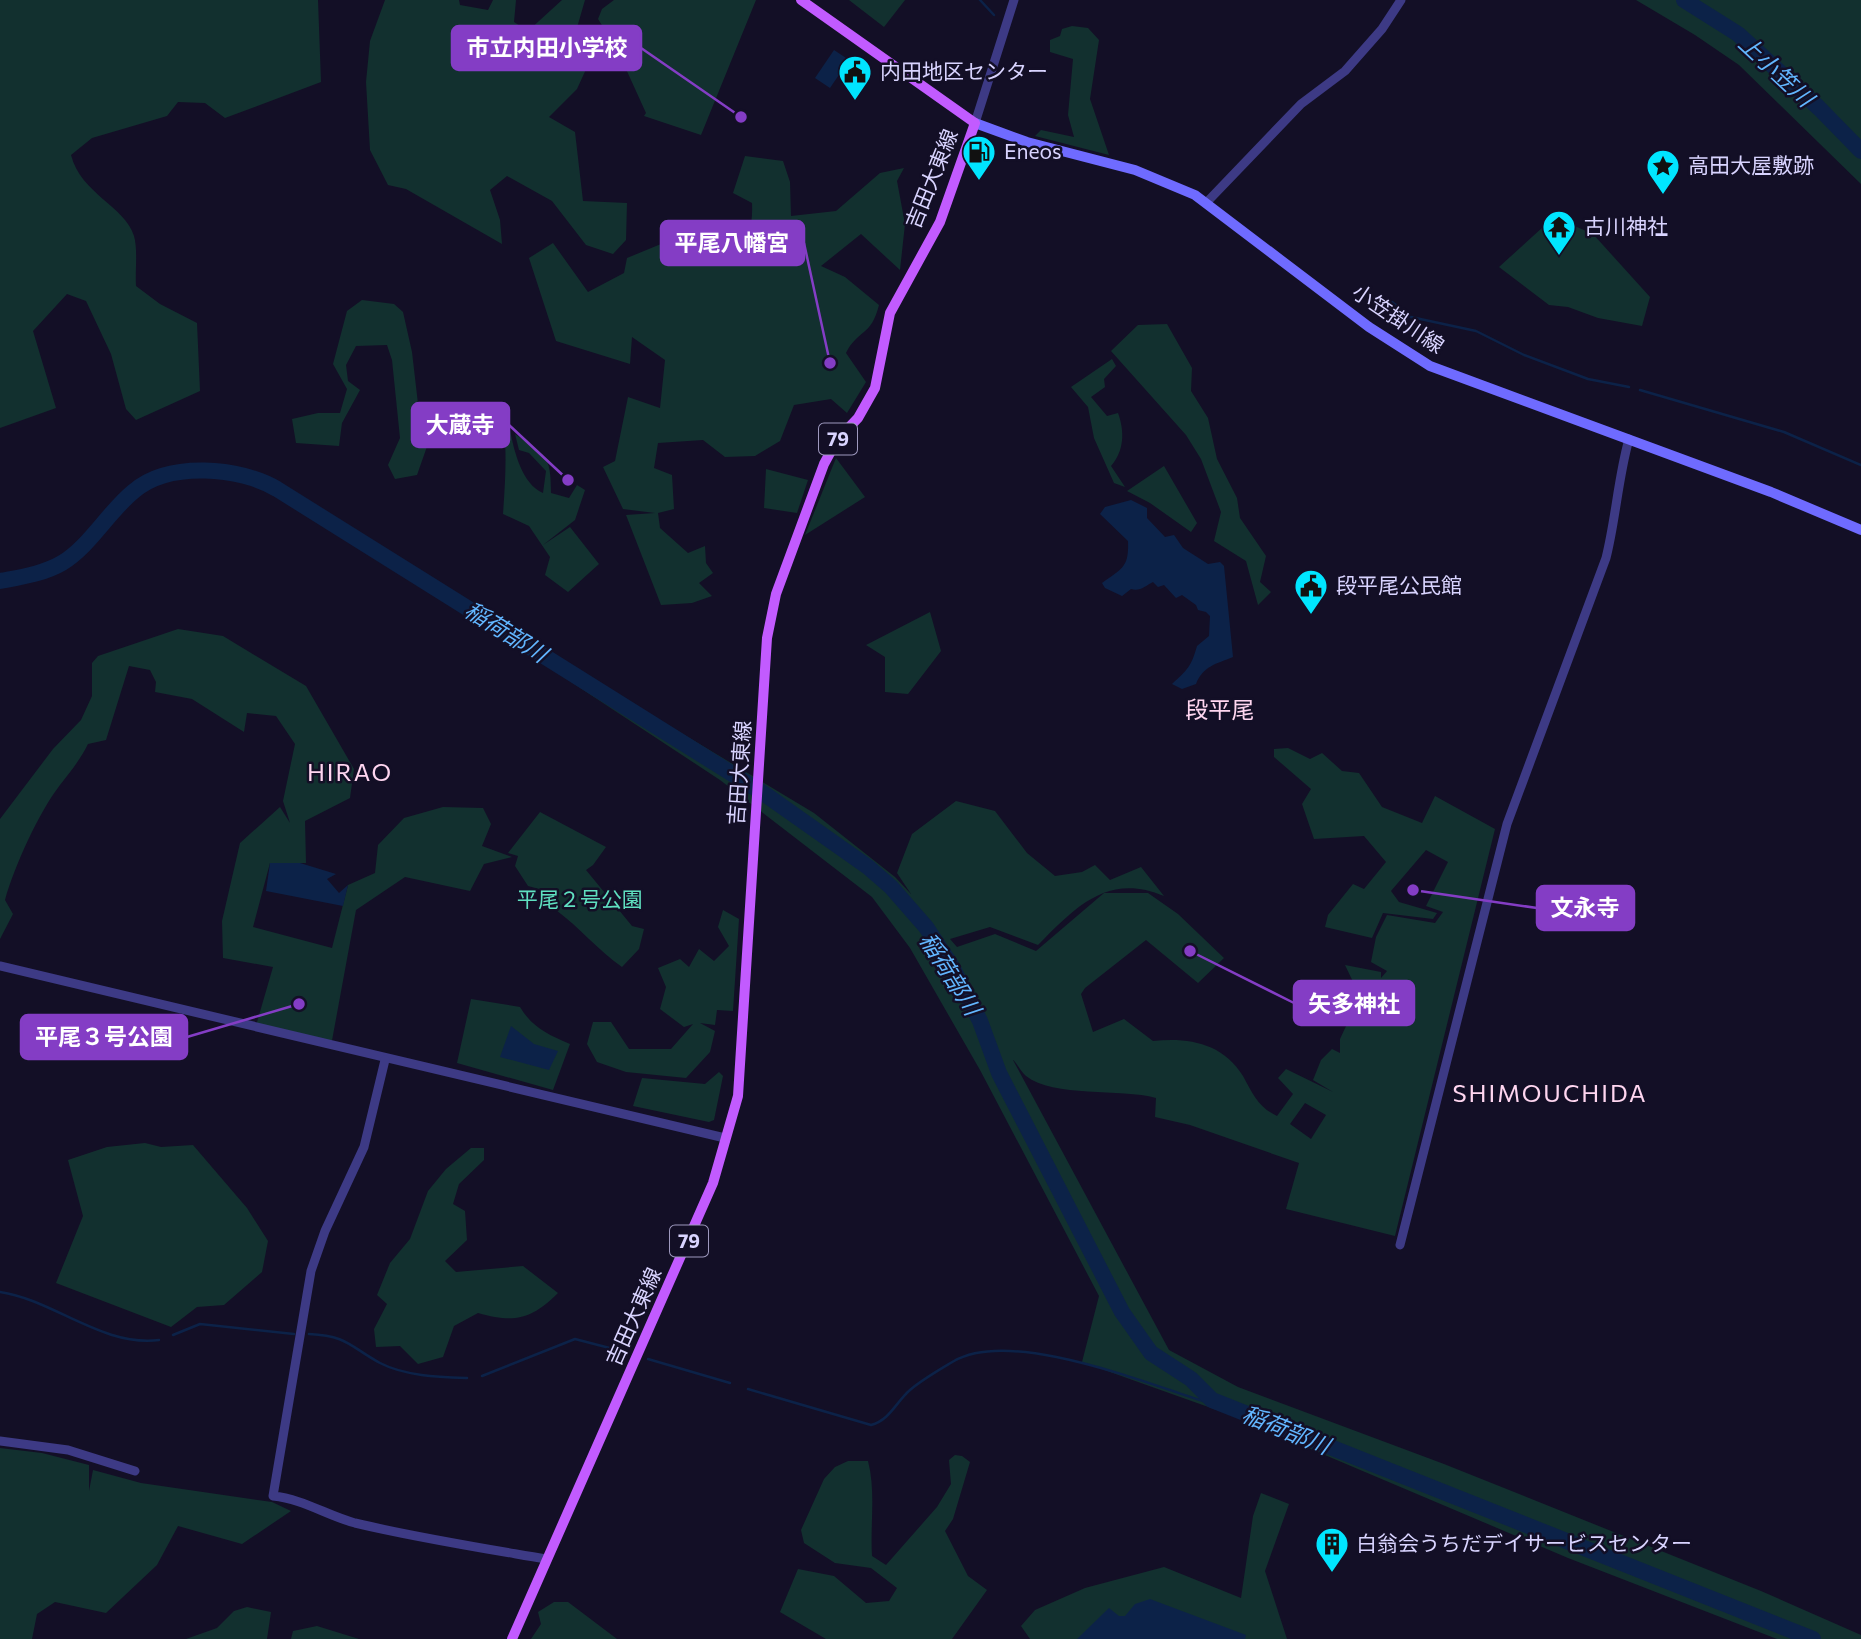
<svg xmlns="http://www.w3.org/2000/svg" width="1861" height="1639" viewBox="0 0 1861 1639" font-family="Commissioner,'Noto Sans JP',sans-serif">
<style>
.green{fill:#12302f;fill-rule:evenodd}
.water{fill:#0c2248}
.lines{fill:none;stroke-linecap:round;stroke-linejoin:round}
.stream{stroke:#0c2248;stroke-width:2.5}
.river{stroke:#0c2248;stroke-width:16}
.tertiary{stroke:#3d3a85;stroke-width:9}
.secondary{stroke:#6f6bff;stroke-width:10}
.primary{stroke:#c25bff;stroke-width:10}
.labels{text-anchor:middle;stroke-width:5;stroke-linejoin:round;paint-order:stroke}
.shield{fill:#130f26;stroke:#9e99be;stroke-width:2}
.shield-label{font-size:19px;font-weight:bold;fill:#d9d4ff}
.poi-label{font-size:21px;fill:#d9d4ff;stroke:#130f26;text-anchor:start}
.street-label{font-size:21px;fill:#d9d4ff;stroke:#130f26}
.park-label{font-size:21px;fill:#5fe0c0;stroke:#130f26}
.water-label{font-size:23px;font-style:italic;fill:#62b6ff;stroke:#130f26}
.neighbourhood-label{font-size:23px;fill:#ffd6f0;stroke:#130f26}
.quarter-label{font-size:24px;letter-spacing:2px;fill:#ffd6f0;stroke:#130f26}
.leader{fill:none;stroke:#843dc5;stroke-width:2.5}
.callout-dot{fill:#843dc5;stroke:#130f26;stroke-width:2.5}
.callout{fill:#843dc5;stroke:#843dc5;stroke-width:2.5}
.callout-label{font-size:23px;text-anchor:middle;font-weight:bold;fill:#fff}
</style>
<rect width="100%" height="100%" fill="#130f26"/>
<g class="green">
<path d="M0,0H318L321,82L225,118L205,103L178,102L167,116L92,138L71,155C81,194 125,206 134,236C138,250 135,271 136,286L160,304L197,323L200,391L136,420L126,409L111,354L86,301L67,294L33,331L56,408L0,428Z"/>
<path d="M385,0H459L460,5L488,10L493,0H516L514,22L528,31L562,0H585L574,38L588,65L577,89L549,117L575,132L583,201L627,203L626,240L613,254L586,245L552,201L507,176L490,190L500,220L502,244L406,189L388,185L370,150L366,82L370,41Z"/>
<path d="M614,0H756L701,135L644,116L646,113L616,47L598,19L602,9Z"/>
<path d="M849,0H905L884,27Z"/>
<path d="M1636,0H1861V184L1739,65L1695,35Z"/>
<path d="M1072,26L1088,28L1099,40L1090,99L1109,155L1035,136L1041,130L1074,137L1068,115L1073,59L1050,52V40L1060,36L1062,29Z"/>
<path d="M745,156L783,161L790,182L791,216L836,211L880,173L904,168L897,181L905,224L900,270L861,234L821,266L845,277L879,305C871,337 858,329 846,353L866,382L847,413L831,399L794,405L780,441L755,456L725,457L703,440L658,443L654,468L672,475L674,509L658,513L660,528L688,553L705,546L706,563L713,573L699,583L712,596L692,603L661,605L626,515L655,513L623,509L603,467L615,461L628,397L660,408L665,360L632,337L630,364L556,341L529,258L553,243L588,292L624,273L627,258L661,244L699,257L734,256C749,238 753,226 752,203L733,193Z"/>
<path d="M1554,217L1593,234L1650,297L1642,326L1598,318L1568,307L1549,305L1499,267Z"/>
<path d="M362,300L394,304L403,312L412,352L420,421L430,438L417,475L395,479L388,465L400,438L392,360L387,345L356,346L346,365L348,381L360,390L342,423L339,446L296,443L292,419L318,413H340L347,389L333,364L347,311Z"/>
<path d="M1167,324L1192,368L1191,391L1208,418L1217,459L1237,498L1240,518L1266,556L1260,582L1271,592L1258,605L1246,561L1214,541L1221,512L1201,459L1186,435L1111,351L1138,325Z"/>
<path d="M1112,359L1116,366L1104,379L1105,387L1091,397L1107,416L1118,413C1125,432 1124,451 1111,466L1125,487L1114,483L1094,438L1088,407L1071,387Z"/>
<path d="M504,428L510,430C514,451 522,484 543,493L546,471L529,453L519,450L515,434C546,456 551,454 551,493L569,498L577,485L585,490L575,520L543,545L570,527L599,564L568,592L545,575L550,557L529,526L503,514C505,485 507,457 504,428Z"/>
<path d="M836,458L865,497L805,535Z"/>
<path d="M1164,466L1197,523L1191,532L1150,503L1127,491Z"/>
<path d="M766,469L808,480L797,513L764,508Z"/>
<path d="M930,612L941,651L908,694L885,692V657L866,645Z"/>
<path d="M178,629L223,636L306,686L354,769L350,798L305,821L306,863H270L253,927L332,948L348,885L375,873L378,845L404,818L443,807L483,808L491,824L482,846L512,857L484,864L470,891L405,877L356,910L331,1046L255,1029L273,967L223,958L222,921L240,843L280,807L290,823L283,801L295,744L276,716L247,713L244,732L192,699L155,692L156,682L150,670L129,666L106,740L88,744C80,760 71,771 60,785C39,812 14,867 5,900L13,914L0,939V819L53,749L81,720L92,696V663L98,656Z"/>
<path d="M557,658L814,813L895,877L911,894L897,873L912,834L956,801L995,811L1027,853L1055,876L1082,872L1095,865L1110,880L1141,867L1164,896C1107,872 1075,908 1038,945L990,927L950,939L957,947L995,934L1036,951L1104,893H1148L1178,914L1224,958L1198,983L1146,940L1085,988L1081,994L1093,1032L1124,1019L1153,1041C1188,1037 1223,1043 1243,1076C1253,1094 1258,1107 1277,1116L1293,1094L1278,1078L1286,1069L1333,1092L1313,1080L1321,1060L1332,1049L1340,1053V1039L1347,1024L1341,1014L1356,988L1345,965L1381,972V978L1387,971L1371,962L1376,937L1387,915L1435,923L1443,912L1426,906L1448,862L1426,850L1391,891L1399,902L1437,913L1433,919L1383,913L1372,938L1325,927L1328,915L1353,884L1364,889L1386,862L1364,836L1314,839L1302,804L1311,789L1274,757V749L1288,748L1310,759L1322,753L1342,771L1359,773L1382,807L1422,823L1435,796L1495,829L1395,1236L1286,1209L1299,1163L1190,1125L1155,1117L1156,1098C1121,1088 1053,1098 1026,1076C1021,1072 1017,1063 1013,1060L1169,1350L1238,1387L1444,1464L1761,1591L1861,1635V1639H1777L1568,1558L1228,1414L1082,1362L1099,1296L980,1070L910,948L872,897L720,780L559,674ZM1305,1103L1326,1115L1311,1139L1290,1124Z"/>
<path d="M540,812L606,847L593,865L586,870L632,926L644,929L639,949L622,967C598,950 580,928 556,910L558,894L528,886L515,866L518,856L508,853Z"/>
<path d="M723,910L739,919L733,1011L717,1010L715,1025L700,1023L715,1031L710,1052L686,1078L626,1072L597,1062L587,1044L593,1022H611L629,1049H671L693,1024L684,1027L660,1009L666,987L658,968L680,959L689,967L699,949L714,961L729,946L718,927Z"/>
<path d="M471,999L520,1007C533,1028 547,1034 570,1044L553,1090L457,1063Z"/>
<path d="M719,1072L723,1076L714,1120L709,1122L633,1106L642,1078L705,1084Z"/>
<path d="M145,1143L161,1147L193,1145L247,1208L268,1241L262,1272L224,1305L197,1307L171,1327L56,1283L83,1216L68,1160L107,1147Z"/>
<path d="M471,1148H484V1160L459,1184L453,1204L465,1211L467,1240L445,1261L456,1272L523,1266L558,1293C531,1320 514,1323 478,1313L454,1326L443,1357L418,1364L400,1346L376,1347L374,1329L387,1304L377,1295L390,1263L410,1239L428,1191L446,1169Z"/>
<path d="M0,1448L42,1453L89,1465V1491L93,1470L141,1483L272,1502L291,1511L242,1544L178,1526L157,1565L106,1613L55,1602L37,1614L32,1639H0Z"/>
<path d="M955,1455L962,1456L970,1462L953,1519L945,1531L968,1576L987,1590L952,1639H826L780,1612L798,1569L834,1576L866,1603L889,1601L897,1588L871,1568L835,1563L804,1543L801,1530L824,1479L835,1467L848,1461H868C876,1492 870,1524 872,1556L886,1565L937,1507L951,1484L949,1460Z"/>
<path d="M1261,1493L1289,1504L1265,1571L1287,1639H1030L1021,1626L1035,1610L1085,1588L1164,1567L1241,1598L1253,1516Z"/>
<path d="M554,1602H568L617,1639H531L541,1624L538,1612Z"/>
<path d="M247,1607L271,1612L267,1639H186L217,1628L234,1611Z"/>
<path d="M317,1626L359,1639H291L293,1631Z"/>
</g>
<g class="water">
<path d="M834,50L849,60L830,88L815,78Z"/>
<path d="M1131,500L1147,508V518L1165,537L1174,535L1183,548L1208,564L1220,562L1224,566L1233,657C1216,664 1203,666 1196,684L1182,689L1172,684C1188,669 1191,667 1197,646L1209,636L1210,616L1206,612L1198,610L1196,605L1182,595L1176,598L1164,585L1158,587L1153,582C1145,586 1140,592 1131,589L1122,596L1105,588L1102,583C1123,568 1129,567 1128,541L1100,514L1105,507Z"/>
<path d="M270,863H300L336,874L327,879L339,893L348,885L343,906L266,891Z"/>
<path d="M511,1026L534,1044L558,1051L549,1070L500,1057Z"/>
<path d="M1150,1599L1246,1635L1245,1639H1077L1109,1608L1119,1616H1125L1135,1604Z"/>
</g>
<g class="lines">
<g class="stream">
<path d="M980,0L994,15"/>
<path d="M1392,302L1411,317L1476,331L1524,355L1588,379L1629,387"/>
<path d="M1640,390L1784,432L1861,465"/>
<path d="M0,1292C54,1300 102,1347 159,1340"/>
<path d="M309,1334C348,1336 349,1346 380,1363C405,1376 439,1377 467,1378"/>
<path d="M173,1335L200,1324L294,1334"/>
<path d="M648,1359L730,1383"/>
<path d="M482,1376L575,1339L625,1352"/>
<path d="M748,1389L871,1425C890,1420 896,1402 910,1390C923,1379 939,1370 954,1361C1011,1328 1145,1383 1206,1402L1212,1400"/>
</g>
<g class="river">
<path d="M1684,0L1738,34L1819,108L1861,151"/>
<path d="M0,581C21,577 43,574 62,563C90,546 108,512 134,491C169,461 240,467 277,489L766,795L868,867L891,887L926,927L951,965L980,1021L999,1073L1122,1312L1151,1353L1191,1379L1212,1400L1813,1639"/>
</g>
<g class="tertiary">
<path d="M975,123L1014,0"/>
<path d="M1207,202L1301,104L1345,71L1382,29L1401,0"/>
<path d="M0,966L725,1138"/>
<path d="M385,1060L364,1147L325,1231L311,1271L273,1496C303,1499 326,1515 355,1523C418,1538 482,1548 546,1559"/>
<path d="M1400,1245L1507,824L1606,558C1616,518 1618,478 1629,439"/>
<path d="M0,1441L68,1450L135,1471"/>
</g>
<path class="secondary" d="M975,123L1027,142L1135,170L1195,195L1369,327L1430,366L1771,492L1861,530"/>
<path class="primary" d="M512,1639L713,1183L738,1096L767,638L776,594L824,464L837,440L858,418L875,388L890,313L940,222L975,123L801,0"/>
</g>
<defs>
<symbol id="civic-pin" viewBox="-11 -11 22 30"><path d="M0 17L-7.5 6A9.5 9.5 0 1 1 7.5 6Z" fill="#00e5ff" stroke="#130f26"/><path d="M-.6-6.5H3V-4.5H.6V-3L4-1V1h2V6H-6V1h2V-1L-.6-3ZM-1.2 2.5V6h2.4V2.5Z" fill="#111"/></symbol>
<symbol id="fuel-pin" viewBox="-11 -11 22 30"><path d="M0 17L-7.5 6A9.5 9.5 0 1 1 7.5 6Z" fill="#00e5ff" stroke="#130f26"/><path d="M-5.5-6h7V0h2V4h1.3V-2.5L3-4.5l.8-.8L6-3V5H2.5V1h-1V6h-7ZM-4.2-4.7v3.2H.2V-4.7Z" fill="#111"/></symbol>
<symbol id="sight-pin" viewBox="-11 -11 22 30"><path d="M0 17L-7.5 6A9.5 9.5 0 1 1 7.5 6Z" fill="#00e5ff" stroke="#130f26"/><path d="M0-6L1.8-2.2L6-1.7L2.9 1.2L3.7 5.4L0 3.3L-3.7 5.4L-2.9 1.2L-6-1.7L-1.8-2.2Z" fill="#111"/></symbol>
<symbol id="temple-pin" viewBox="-11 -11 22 30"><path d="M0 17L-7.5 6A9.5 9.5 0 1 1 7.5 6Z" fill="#00e5ff" stroke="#130f26"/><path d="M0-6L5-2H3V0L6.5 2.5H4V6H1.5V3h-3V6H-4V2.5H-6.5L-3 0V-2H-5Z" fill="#111"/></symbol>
<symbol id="building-pin" viewBox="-11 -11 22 30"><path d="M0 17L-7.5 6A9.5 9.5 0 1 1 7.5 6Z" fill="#00e5ff" stroke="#130f26"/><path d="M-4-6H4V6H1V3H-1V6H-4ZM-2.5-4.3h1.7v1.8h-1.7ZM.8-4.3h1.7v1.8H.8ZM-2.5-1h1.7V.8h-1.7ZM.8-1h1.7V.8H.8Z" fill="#111"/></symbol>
</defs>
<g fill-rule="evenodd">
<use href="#civic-pin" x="836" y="53" width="38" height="52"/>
<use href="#fuel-pin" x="960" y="133" width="38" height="52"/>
<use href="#sight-pin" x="1644" y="147" width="38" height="52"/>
<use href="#temple-pin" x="1540" y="208" width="38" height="52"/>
<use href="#civic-pin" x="1292" y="567" width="38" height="52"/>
<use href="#building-pin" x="1313" y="1525" width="38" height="52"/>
</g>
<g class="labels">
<g class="shield">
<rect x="819" y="423.5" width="38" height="31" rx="5"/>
<rect x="670" y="1225.5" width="38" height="31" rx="5"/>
</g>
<g class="shield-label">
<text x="838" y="446">79</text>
<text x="689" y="1248">79</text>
</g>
<g class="poi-label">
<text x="880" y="79">内田地区センター</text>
<text x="1004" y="159">Eneos</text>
<text x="1688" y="173">高田大屋敷跡</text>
<text x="1584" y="234">古川神社</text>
<text x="1336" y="593">段平尾公民館</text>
<text x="1356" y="1551">白翁会うちだデイサービスセンター</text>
</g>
<g class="street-label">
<text transform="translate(932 179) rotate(-68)" y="7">吉田大東線</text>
<text transform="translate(1398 319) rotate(34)" y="7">小笠掛川線</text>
<text transform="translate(740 773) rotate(-86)" y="7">吉田大東線</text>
<text transform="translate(634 1317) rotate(-66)" y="7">吉田大東線</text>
</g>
<g class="park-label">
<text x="580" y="907">平尾２号公園</text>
</g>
<g class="water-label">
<text transform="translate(1776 71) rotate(43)" y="8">上小笠川</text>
<text transform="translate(506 632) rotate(32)" y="8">稲荷部川</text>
<text transform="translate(950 974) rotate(58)" y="8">稲荷部川</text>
<text transform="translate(1286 1430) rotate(22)" y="8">稲荷部川</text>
</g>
<g class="neighbourhood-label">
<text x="1220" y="718">段平尾</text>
</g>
<g class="quarter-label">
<text x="350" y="781">HIRAO</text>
<text x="1550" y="1102">SHIMOUCHIDA</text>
</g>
</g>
<path class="leader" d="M741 117L641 48M830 363L804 243M568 480L509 425M1413 890L1537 908M1190 951L1294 1003M299 1004L187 1037"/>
<g class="callout-dot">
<circle cx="741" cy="117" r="7"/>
<circle cx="830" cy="363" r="7"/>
<circle cx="568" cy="480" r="7"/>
<circle cx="1413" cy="890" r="7"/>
<circle cx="1190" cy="951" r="7"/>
<circle cx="299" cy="1004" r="7"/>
</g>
<g class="callout">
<rect x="452" y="26" width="189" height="44" rx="7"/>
<rect x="661" y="221" width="143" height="44" rx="7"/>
<rect x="412" y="403" width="97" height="44" rx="7"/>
<rect x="1537" y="886" width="97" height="44" rx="7"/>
<rect x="1294" y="981" width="120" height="44" rx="7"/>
<rect x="21" y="1015" width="166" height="44" rx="7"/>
</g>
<g class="callout-label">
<text x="547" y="56">市立内田小学校</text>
<text x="732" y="251">平尾八幡宮</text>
<text x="460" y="433">大蔵寺</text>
<text x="1585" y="916">文永寺</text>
<text x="1354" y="1012">矢多神社</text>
<text x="104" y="1045">平尾３号公園</text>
</g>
</svg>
